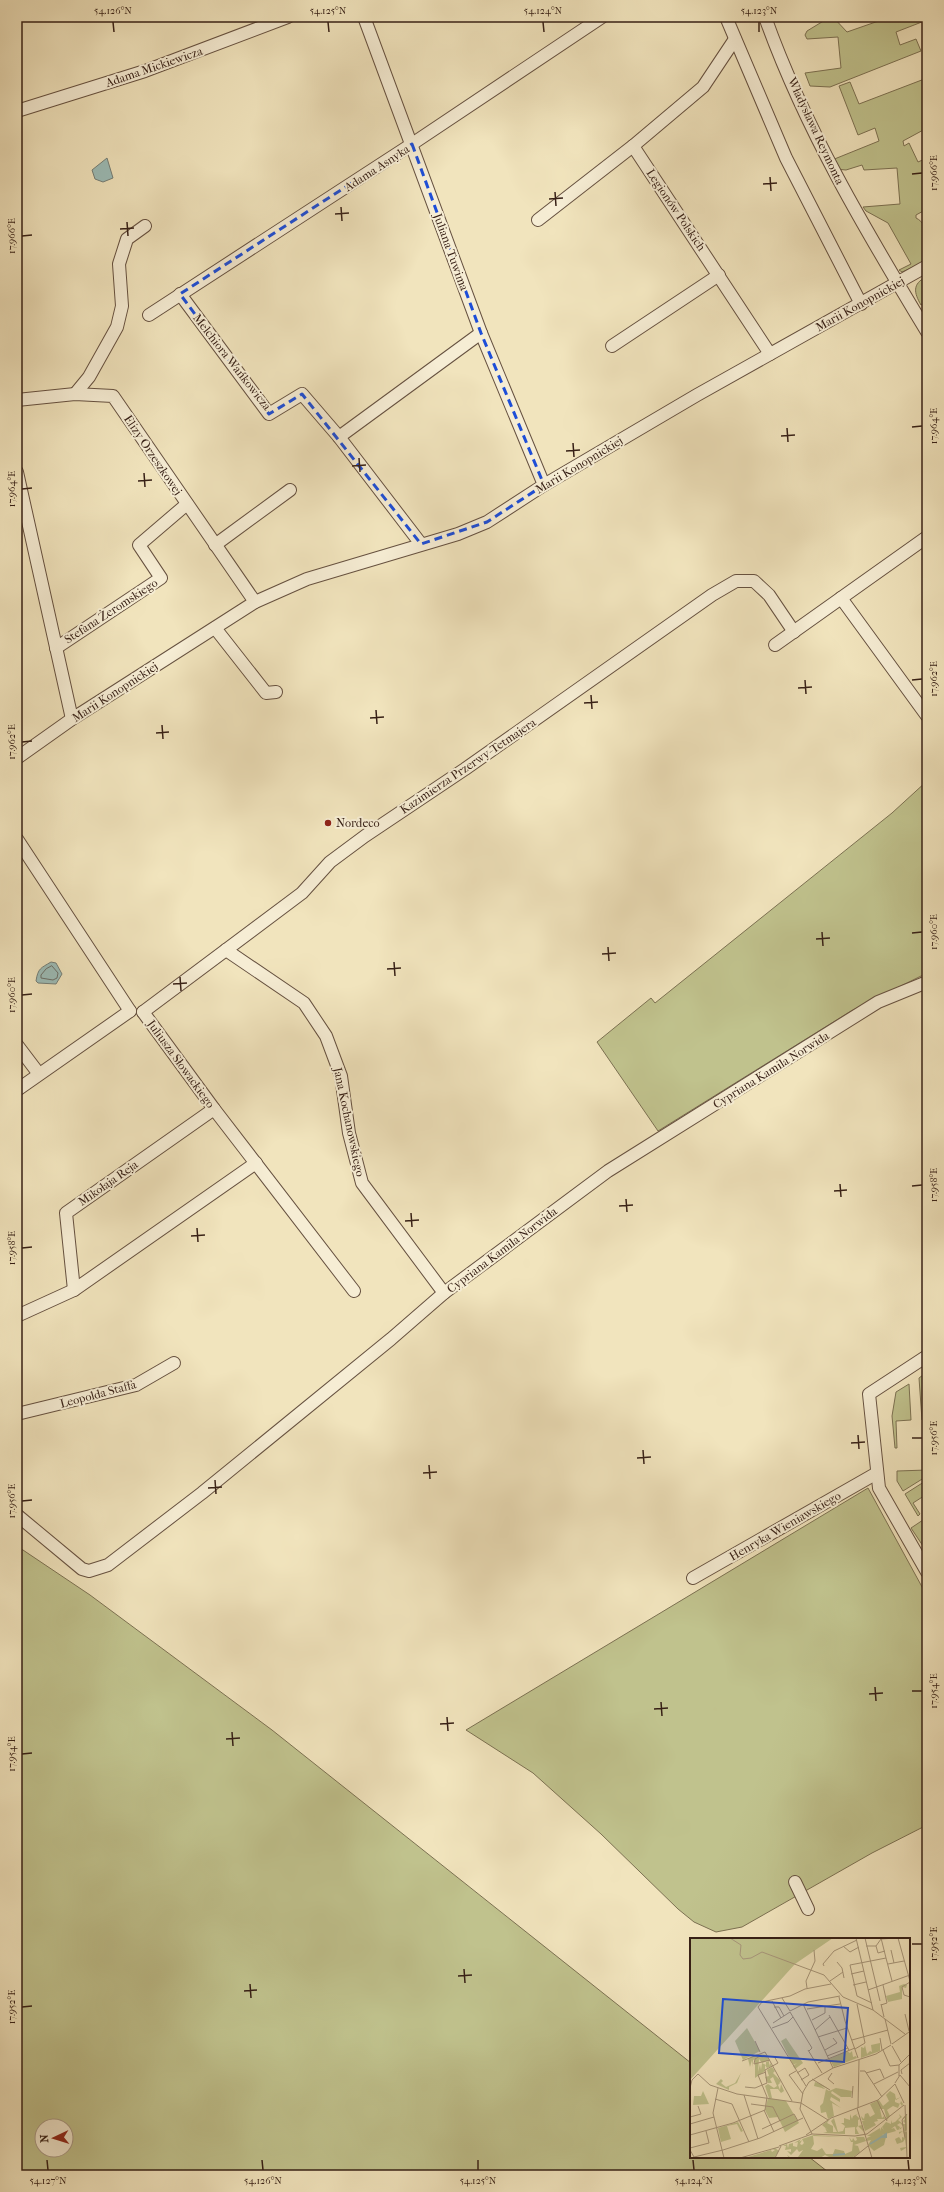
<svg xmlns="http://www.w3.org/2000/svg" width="944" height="2192" viewBox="0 0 944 2192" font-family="'IM FELL French Canon',serif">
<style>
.green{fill:#c0c28d;stroke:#7c7152;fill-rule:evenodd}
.water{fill:#9cbdb8;stroke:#747e77}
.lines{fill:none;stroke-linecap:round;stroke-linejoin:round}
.shore{stroke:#6a6e67;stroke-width:1}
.minor-casing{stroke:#665140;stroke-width:14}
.minor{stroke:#f6edd4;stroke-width:12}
.marked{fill:none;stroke:#1d4ed8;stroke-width:3;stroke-dasharray:8 5;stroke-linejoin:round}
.ticks{fill:none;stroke:#372016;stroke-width:1.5}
.poi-dot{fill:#8f2418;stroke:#f6edd4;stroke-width:1.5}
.labels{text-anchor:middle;stroke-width:4;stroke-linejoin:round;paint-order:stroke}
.street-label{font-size:12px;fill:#372016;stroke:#f6edd4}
.poi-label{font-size:12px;fill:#372016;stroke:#f6edd4;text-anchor:start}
.inset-river{fill:none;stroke:#9cbdb8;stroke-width:2}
.inset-road{fill:none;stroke:#a7967a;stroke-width:1}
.view{fill:#1d4ed8;fill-opacity:0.15;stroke:#1d4ed8;stroke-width:2}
.inset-edge{fill:none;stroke:#372016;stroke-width:2}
.neatline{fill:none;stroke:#372016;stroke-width:1.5}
.ticks-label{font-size:10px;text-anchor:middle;fill:#372016}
</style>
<rect width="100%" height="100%" fill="#f1e4bd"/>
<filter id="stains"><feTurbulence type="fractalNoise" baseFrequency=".005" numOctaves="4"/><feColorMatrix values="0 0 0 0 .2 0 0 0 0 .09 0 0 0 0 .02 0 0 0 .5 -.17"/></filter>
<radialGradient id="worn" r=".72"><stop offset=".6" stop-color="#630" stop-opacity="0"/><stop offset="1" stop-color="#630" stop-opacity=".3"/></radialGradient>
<g class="green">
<path d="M830,17H833L847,32L890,17H927V20L896,32L900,45L916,39L921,51L830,87L810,86L805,73L841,68L838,37L807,39L805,35L807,31Z"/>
<path d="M927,78V128L903,141L904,146L909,143L918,162L927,158V209L916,215V218C931,225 927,248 927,261L902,272L899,270L911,264L888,223L866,211L863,207L900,204L897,168L864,170L862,165L846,170L835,169L832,160L879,141L875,128L858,135L839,86L850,82L859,104Z"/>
<path d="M926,277L927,302L921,305C914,293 912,284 926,277Z"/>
<path d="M927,781V973L851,1011L658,1131L597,1042L651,998L655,1003L892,813Z"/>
<path d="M923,1375L927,1383V1430L926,1420H922L919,1378Z"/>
<path d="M909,1384L911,1420L896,1421L897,1448H895L892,1416L896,1392Z"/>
<path d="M927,1470V1476L903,1491L897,1481V1471Z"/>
<path d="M927,1480V1494L913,1503L920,1514L918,1516L905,1494Z"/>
<path d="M868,1488L927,1596V1825L872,1853L742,1927L716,1932L694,1922L678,1909L601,1834L533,1773L466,1730Z"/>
<path d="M923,1520L927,1526V1552L911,1528Z"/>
<path d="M17,1546L90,1595L272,1730L691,2063V2157H809L832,2175H17ZM42,2126H66V2150H42Z"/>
</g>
<g class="water">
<path d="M107,158L113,178L103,182L95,179L92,170Z"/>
<path d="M51,962L56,963L62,974L56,984L38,983L36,981C38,968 41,968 51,962Z"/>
</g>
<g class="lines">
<path class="shore" d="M52,966L58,973L57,978L53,980L41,978V975L46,969Z"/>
<defs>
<g id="minor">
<path d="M364,17L481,333L544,485"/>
<path d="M726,17L786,158L861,304"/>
<path d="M765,17C805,129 866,231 927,332"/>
<path d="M17,111L145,71L288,17"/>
<path d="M633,146L703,87L735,39"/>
<path d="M538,220L633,146L770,354"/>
<path d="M180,294L269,414L302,394L339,437L421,544"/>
<path d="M149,315L412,144L602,17"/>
<path d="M612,346L719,275"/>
<path d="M75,394L89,377L117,327L122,306L119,264L127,239L145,226"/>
<path d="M17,400L75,394L113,396L255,602"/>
<path d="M339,437L481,333"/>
<path d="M17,472L72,719"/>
<path d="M215,545L290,490"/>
<path d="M841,598L927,716"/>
<path d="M215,628L266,693L276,692"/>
<path d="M775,645L927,537"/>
<path d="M56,648L161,578L139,545L187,504"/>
<path d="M17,758L72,719L255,602L307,579L458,534L487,522L544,485L697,395L927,266"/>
<path d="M17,839L130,1011"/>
<path d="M226,950L304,1003L326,1036L341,1076L349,1133L362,1183L444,1293"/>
<path d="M143,1012L302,893L330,862L365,836L465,769L712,595L736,581H754L769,595L794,632"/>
<path d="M143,1012L214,1109L354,1291"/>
<path d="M17,1045L39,1074"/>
<path d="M17,1090L130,1011"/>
<path d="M74,1290L66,1213L214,1109"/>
<path d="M17,1316L74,1290L256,1163"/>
<path d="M927,1356L869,1394L879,1488L927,1572"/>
<path d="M17,1414L136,1385L174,1363"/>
<path d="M17,1515L82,1569L89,1571L108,1565L202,1493L391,1339L444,1293L608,1171L878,1002L927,982"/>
<path d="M693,1578L877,1473"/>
<path d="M795,1882L808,1909"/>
</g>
</defs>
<use href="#minor" class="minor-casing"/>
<use href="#minor" class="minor"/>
</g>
<path class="marked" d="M412,144L481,333L544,485L487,522L421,544L302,394L269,414L180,294Z"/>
<path class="ticks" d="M113,22L114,32M328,22L329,32M543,22L544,32M759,22V32M912,174L922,173M770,177L771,191M763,184L777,183M555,192L556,206M549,199L563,198M341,207L342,221M335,214L349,213M127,222L128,236M120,229L134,228M22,236L32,235M912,427L922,426M787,428L788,442M781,436L795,435M573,443L574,457M566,451L580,450M359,458L360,472M352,466L366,465M144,473L145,487M138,481L152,480M22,489L32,488M805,680L806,694M912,680L922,679M798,688L812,687M591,695L592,709M584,703L598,702M376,710L377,724M370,718L384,717M162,725L163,739M156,733L169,732M22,742L32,741M822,932L823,946M912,933L922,932M816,939L830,938M608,947L609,961M602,954L616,953M394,962L395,976M387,969L401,968M180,977L181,991M173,984L187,983M22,995L32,994M840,1184L841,1197M912,1186L922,1185M834,1191L847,1190M626,1199L627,1212M619,1206L633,1205M411,1213L412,1227M405,1221L419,1220M197,1228L198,1242M191,1236L205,1235M22,1248L32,1247M858,1435L859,1449M912,1438H922M851,1443L865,1442M643,1450L644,1464M637,1458L651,1457M429,1465L430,1479M423,1473L437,1472M215,1480L216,1494M208,1488L222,1487M22,1501L32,1500M875,1687L876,1701M912,1691H922M869,1694L883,1693M661,1702L662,1716M654,1709L668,1708M447,1717L448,1731M440,1724L454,1723M232,1732L233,1746M226,1739L240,1738M22,1754L32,1753M912,1944H922M464,1969L465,1983M458,1976L472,1975M250,1984L251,1998M244,1991L257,1990M22,2007L32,2006M47,2160L48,2170M262,2160L263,2170M478,2160V2170M693,2160L694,2170M908,2160L909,2170"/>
<circle class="poi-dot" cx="328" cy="823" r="4"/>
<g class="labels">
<g class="street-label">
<text transform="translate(154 67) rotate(-19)" y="4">Adama Mickiewicza</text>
<text transform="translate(816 131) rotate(65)" y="4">Władysława Reymonta</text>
<text transform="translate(377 168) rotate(-33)" y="4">Adama Asnyka</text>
<text transform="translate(676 210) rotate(56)" y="4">Legionów Polskich</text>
<text transform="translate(451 252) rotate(70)" y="4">Juliana Tuwima</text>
<text transform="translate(860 304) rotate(-29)" y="4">Marii Konopnickiej</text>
<text transform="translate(232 362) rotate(52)" y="4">Melchiora Wańkowicza</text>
<text transform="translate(153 455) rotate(56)" y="4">Elizy Orzeszkowej</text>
<text transform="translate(579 465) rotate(-31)" y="4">Marii Konopnickiej</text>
<text transform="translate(111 611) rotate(-33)" y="4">Stefana Żeromskiego</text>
<text transform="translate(115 692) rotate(-33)" y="4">Marii Konopnickiej</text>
<text transform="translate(468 766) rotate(-34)" y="4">Kazimierza Przerwy-Tetmajera</text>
<text transform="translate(181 1064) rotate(54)" y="4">Juliusza Słowackiego</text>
<text transform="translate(771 1070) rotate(-32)" y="4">Cypriana Kamila Norwida</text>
<text transform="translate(349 1122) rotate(78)" y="4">Jana Kochanowskiego</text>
<text transform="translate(108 1183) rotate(-35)" y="4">Mikołaja Reja</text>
<text transform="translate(502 1250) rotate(-37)" y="4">Cypriana Kamila Norwida</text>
<text transform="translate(98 1394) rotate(-15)" y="4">Leopolda Staffa</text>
<text transform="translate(785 1526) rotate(-30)" y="4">Henryka Wieniawskiego</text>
</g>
<g class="poi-label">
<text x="336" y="827">Nordeco</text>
</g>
</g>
<g transform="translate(690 1938)">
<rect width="220" height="220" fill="#f1e4bd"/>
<path d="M0,0H143L105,26L0,142ZM214,46L217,47L216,50L212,49V61L198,64L196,58L210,54L209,48ZM57,90L70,113L53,122L45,103ZM96,100L113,125L105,131L103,128L107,125L103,127L91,103ZM190,105V113L171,120V109L174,110L175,107L177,116L180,113L182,114L181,107ZM157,113L160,115L162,113L163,119L166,118L167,120L144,129L139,121ZM67,116L76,117L79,122L72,125L69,121L68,134L70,126L71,132L72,125L76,127V124L79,123V128L80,125L82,128L77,130L75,127V133L65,140V121L72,118L63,122V129L62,122L60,129L58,121ZM82,129L85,133L83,135L91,143L89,145L91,144L88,147L90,152L91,146L94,153L91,155L88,151H80L82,160H79L75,148L78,146L84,150L87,148L83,139L80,141L82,145H78L75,139L79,138L77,132ZM51,135L47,145L39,149V152L26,146L31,141L33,143L31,145L36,149L45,145ZM125,144L131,146L139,151L131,148L139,153L146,150L162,153L161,159H151L142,153L141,155L150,161V164L141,159L140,162L151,170L142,165L144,178L138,181L136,174L131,175L130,168L133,165L136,151L124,148ZM13,153L19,166L3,167L4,158H11ZM200,153L205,156L206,161L211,159L206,162L205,161V164L210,166L211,163L213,166L212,168L210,165L208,170L203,168L197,172L200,178L197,182L194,171H190L192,180L194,178L195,181H187L188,183L184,184L186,187L175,193L172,183L175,182H172L171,178L174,181L175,176L178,175L180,179L185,176L180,166L189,162L193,168L199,163L196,157ZM78,160L96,163L109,185L95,194L88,179L79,180L75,172ZM160,176L162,181L163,178L169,175L166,177L170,181L168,182V188L172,187L174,194L168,188L166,190L169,196H165V189L155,190V196L133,195L137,194L135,190L139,193L132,187L140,181L137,185L143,188V194H147L141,183L144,180L148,194L153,193L155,188L151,185H154V180L160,182ZM209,176L212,179L208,182L213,186H216L213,183L216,180L212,181L217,176V192L214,194H217V215L216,210L211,213L210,210L216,209L215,201L213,204L207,206L205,201L209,199L212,203V199L215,200L213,193L209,196V194L213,193L214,189L210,185L207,187L210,189L209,192L210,191V190L212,189L211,191L207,192L205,188L201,191L204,190L206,193L192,197L196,199L194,207L184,213L178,207L181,202L177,203V200L181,198H177L190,190L191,193V189L194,192L192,189L196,184L201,186V182L202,185L205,184L210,179ZM48,184L53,193L51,194L47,186L37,188L41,201L31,204L28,190ZM124,197L154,199L123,198L124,206L121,211L127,213L132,210L136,216H143L145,211L154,213L155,216L162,213L163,204H161L159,199L162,203L163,200L165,203L167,202L166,199H174L176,203L164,207L168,208L170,214L162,220H141L135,217L130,220H99L97,217L100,219H108L113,212L109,214L107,211L101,217L97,213L101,214V211L95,212L96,208H93L97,206L98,210L99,206L103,205V208L107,209L108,204L104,205L111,201L109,204L112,202L110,206L112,207L114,205L112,201ZM85,210L89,213L84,220L58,219L81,212L82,214L85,212L82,211Z" fill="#c0c28d"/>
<path class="inset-river" d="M196,196V199H192L193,198ZM180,206L193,198M143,217L155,216"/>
<path class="inset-road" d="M40,0L51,7L50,17M166,0L183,72M175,0L190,63M191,0L196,20M208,0L220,43M191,1L206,0M153,8L160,14L169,9M176,8H186L191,1M186,8L188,15L195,13M201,12L204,25M50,17L53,21L61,20L72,14L134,37L153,59L183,72L215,96M147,24L152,30L154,40M198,26L214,23M134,28L133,26L144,13L167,2M161,36L174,33M140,43L153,34M220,44L212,49L214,57L220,59M163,47L176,44M117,50L116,43L125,23L124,12M178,52L220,37M149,59L155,83L168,120M92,60L100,73M82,63L91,80M182,65L167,58L160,27L196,20L202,43M113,66L143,130M191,66L194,79M191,67L197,65L193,47M84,69H89L94,78M117,71L150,66M100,73L118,64L150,58M100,74L122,110L119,113M215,76L219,93M139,77L159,112M195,81L201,106M122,82L135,75V68M83,85L100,74M82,90L98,84L103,79M125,92L140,79M128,99L157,90M190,100L192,112M162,102L198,92M65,103L70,114M202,106L219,94M202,108L211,124M165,111L175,105L167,66M118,112L132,135M135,112L147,105L143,100M193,112L200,128L209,127M70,118L65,121L64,126L80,122M137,118L158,110M52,123L75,114L102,163M128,125L165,110M106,133L99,137L113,156M170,133H175L192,159M107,135L115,130L119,137L111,142M142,135L138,141L144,146M176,135L190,131L194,140M212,136L211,132L220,125M209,138V127L220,116M122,141L140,152M205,145L210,137L220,149M184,146L208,134M205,146L214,165M116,148L68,69L72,64L100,58L115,51L141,46M55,149L65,150L77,145L75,132L88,125L84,118M0,150L2,142L8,136L20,147L47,156L111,165L138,182M28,150L23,175L34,220M54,157L68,201M162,160L163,148M25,161L42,166L59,204M187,162L197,183M61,166L83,169L90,183M215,167L217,220M167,170L182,220M168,170L169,122M74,172L84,194M0,179L11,176L8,168M0,186L24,179M72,191L104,176L108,183M122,196L110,171L113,154L119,144L143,130L186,116L201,107M0,197L43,185L75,172L77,159L68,137L76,134M116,197L141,180L188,162L205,146M215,200L212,182L217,176M89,208L122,196L165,198L177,196L214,167M0,210L19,205L16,193M0,212L4,219L33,212L70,200L113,180M50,220L89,209M85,220L91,208M163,220L178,208"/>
<path class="view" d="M33,61L158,70L154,124L29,115Z"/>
<rect width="220" height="220" class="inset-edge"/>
</g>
<rect width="944" height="2192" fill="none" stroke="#f1e4bd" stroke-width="44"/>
<g transform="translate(54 2138) rotate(266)"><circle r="19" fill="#f6edd4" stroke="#aa9b88"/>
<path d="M0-3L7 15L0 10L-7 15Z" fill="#8f2418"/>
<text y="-6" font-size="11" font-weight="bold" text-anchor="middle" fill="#372016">N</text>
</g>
<rect x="22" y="22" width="900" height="2148" class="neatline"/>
<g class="ticks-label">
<text x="113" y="14">54.126°N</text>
<text x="328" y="14">54.125°N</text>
<text x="543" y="14">54.124°N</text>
<text x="759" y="14">54.123°N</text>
<text transform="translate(933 173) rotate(-90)" y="4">17.966°E</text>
<text transform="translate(11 236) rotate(-90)" y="4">17.966°E</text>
<text transform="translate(933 426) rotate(-90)" y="4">17.964°E</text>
<text transform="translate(11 489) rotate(-90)" y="4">17.964°E</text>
<text transform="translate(933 679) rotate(-90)" y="4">17.962°E</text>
<text transform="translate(11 742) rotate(-90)" y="4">17.962°E</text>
<text transform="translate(933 932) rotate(-90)" y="4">17.960°E</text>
<text transform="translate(11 995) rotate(-90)" y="4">17.960°E</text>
<text transform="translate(933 1185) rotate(-90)" y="4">17.958°E</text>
<text transform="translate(11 1248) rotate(-90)" y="4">17.958°E</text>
<text transform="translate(933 1438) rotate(-90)" y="4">17.956°E</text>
<text transform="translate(11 1501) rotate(-90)" y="4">17.956°E</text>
<text transform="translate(933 1691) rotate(-90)" y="4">17.954°E</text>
<text transform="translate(11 1754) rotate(-90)" y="4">17.954°E</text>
<text transform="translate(933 1944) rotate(-90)" y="4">17.952°E</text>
<text transform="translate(11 2007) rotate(-90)" y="4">17.952°E</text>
<text x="48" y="2184">54.127°N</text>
<text x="263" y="2184">54.126°N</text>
<text x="478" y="2184">54.125°N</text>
<text x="694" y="2184">54.124°N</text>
<text x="909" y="2184">54.123°N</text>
</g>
<rect width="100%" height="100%" filter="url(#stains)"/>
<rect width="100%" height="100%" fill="url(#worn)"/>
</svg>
